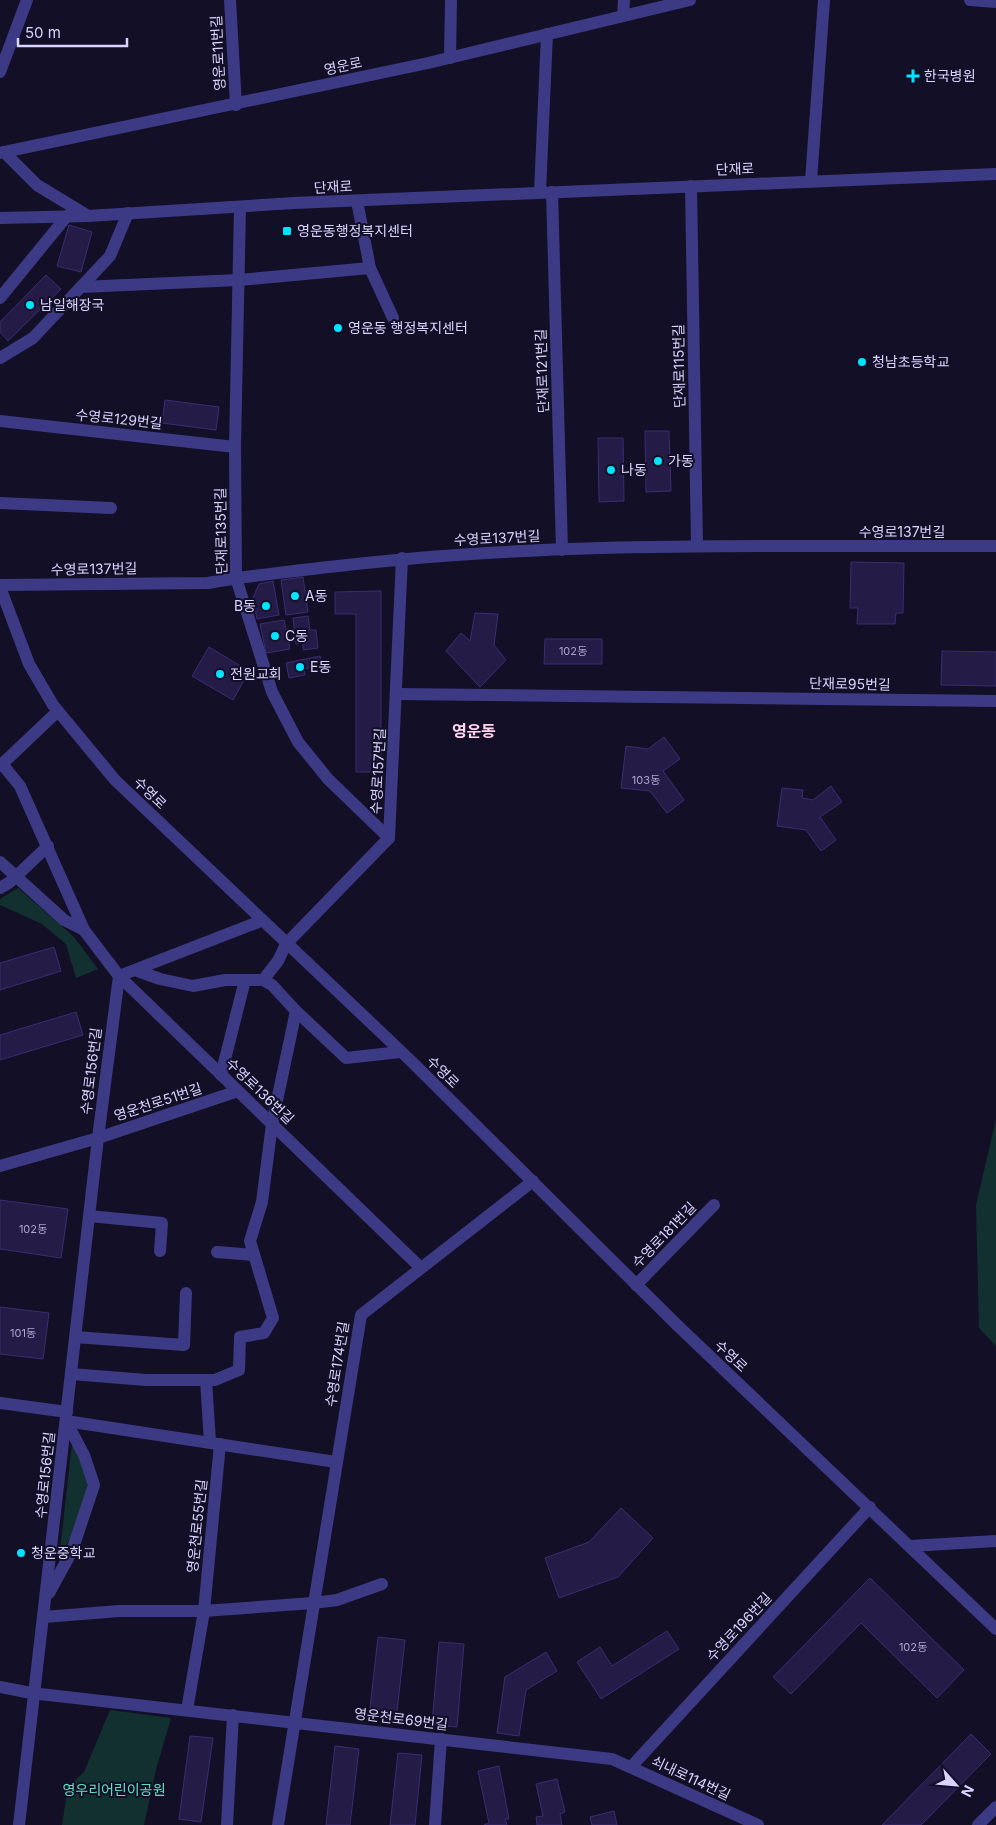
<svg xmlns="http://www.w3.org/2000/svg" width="996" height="1825" viewBox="0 0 996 1825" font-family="Inter,'Noto Sans KR',sans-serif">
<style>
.green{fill:#12302f}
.building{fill:#241b47;stroke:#3b2d73}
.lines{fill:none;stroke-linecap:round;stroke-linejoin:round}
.minor{stroke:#3d3a85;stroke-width:12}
.tertiary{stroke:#3d3a85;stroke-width:12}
.poi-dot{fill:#00e5ff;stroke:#130f26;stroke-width:2}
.labels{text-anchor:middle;stroke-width:4;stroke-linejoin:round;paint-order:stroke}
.number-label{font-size:11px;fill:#aca6d1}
.street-label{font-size:14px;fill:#d9d4ff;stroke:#130f26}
.poi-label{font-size:14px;fill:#d9d4ff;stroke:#130f26;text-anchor:start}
.park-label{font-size:14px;fill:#5fe0c0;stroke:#130f26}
.quarter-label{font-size:16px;font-weight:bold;fill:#ffd6f0;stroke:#130f26}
</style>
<rect width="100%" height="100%" fill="#130f26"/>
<g class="green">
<path d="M18,888L74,937L98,969L76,978L66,944L42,924L0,905V899Z"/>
<path d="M996,1119V1346L979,1328L976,1205Z"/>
<path d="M72,1444C76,1451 83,1460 86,1467C93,1494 73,1536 59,1558Z"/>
<path d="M110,1710L171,1718L156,1770L144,1825H62L68,1787L84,1772Z"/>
</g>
<g class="building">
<path d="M69,225L92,232L81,272L57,266Z"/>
<path d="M46,275L61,289L8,341L0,332V322Z"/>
<path d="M165,400L219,407L216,430L162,423Z"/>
<path d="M645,431H669L671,491L646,492Z"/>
<path d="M598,438H623L624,501L599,502Z"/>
<path d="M851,562L904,563L903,613H896L895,624H857L858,608H850Z"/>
<path d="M303,577L308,612L286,615L281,580Z"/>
<path d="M273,581L279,615L257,619L253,598L259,584Z"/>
<path d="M381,591V772H356V614H335V592Z"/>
<path d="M475,613L498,614L494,645L506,660L480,687L446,651L461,633L470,641Z"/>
<path d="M308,616L310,630H316L318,648L303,650V643L296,644L293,618Z"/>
<path d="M284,620L290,649L266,653L260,624Z"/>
<path d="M545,639H602V664H544Z"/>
<path d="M209,647L249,671L233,700L192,676Z"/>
<path d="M942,651L996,652V686L941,685Z"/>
<path d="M320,656L322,665L304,669L305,675L289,678L286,663Z"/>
<path d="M664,737L680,759L663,771L684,800L667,813L650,791L621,788L626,746L648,749Z"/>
<path d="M831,786L842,802L820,817L836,840L821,851L806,830L777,826L782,788L803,790L802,798L813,800Z"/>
<path d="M54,947L61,971L0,990V963Z"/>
<path d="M76,1012L83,1035L0,1060V1035Z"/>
<path d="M0,1200L68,1209L61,1258L0,1249Z"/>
<path d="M0,1307L49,1313L43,1359L0,1354Z"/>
<path d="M621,1508L653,1538L618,1577L559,1598L545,1558L589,1542Z"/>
<path d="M870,1578L964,1670L937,1698L861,1623L791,1694L773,1677Z"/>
<path d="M667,1631L679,1649L601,1699L577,1662L600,1647L612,1666Z"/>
<path d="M378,1637L405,1640L396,1720L369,1717Z"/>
<path d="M439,1642L464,1644L457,1727L432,1725Z"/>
<path d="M546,1652L557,1671L526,1690L519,1736L497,1733L505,1677Z"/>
<path d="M971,1734L991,1754L921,1825H882Z"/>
<path d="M190,1736L213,1738L201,1822L179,1819Z"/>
<path d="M335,1746L359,1749L350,1825H326Z"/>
<path d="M398,1753L422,1755L415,1825H390Z"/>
<path d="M499,1766L509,1819H505L507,1825H484L489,1823L478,1771Z"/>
<path d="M557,1779L565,1812L560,1814L562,1825H537L536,1817L543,1816L536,1784Z"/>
<path d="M614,1811L617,1825H592L590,1817Z"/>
</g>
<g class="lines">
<g class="minor">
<path d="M230,0L236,105"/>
<path d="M970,0L996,2"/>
<path d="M623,16L624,0"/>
<path d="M450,58L451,0"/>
<path d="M0,72L27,0"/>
<path d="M0,153L428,63L690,0"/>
<path d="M811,181L824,0"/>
<path d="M691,186L697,545"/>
<path d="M540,192L547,34"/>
<path d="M552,192L562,550"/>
<path d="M357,201L370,268L393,318"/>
<path d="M240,207L235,447L236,578L272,692L298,742L328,779L389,838"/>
<path d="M81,287L239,280L370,268"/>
<path d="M0,358L33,338L110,256L128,213"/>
<path d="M0,421L235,447"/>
<path d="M0,503L111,508"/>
<path d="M0,585L208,583C251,575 294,571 338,566C556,540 776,547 996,546"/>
<path d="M0,587L29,664L53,705L115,780L410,1060L676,1324L996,1629"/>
<path d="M397,694L996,701"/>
<path d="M2,764L20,786L84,930L119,976L421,1268"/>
<path d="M0,766L58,711"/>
<path d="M0,862L64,920L84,930"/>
<path d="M0,888L10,882L48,846"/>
<path d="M263,980L278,961L286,944L389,838L402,558"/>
<path d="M296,1011L346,1058L400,1052"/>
<path d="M221,1075L245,980"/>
<path d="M0,1166L98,1138L238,1091"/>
<path d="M89,1216L162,1223L160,1251"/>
<path d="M217,1252L254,1255"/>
<path d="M636,1285L714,1205"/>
<path d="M75,1337L184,1345L186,1293"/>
<path d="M71,1374L146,1380H215L239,1370L240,1337L264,1333L273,1318L250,1241L262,1202L272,1124L296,1011L272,985L263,980H225L193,986L160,979L135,970"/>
<path d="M206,1380L210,1442"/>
<path d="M0,1403L67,1412"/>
<path d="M66,1421L336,1462"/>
<path d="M910,1546L996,1541"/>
<path d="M49,1593L72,1551L94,1485L84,1455L66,1421"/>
<path d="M44,1617L119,1611H204L313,1603L337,1600L382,1584"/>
<path d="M0,1687L31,1693L612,1759L758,1825"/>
<path d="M187,1710L204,1611L220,1444"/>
<path d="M631,1767L870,1507"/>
<path d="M19,1825L98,1138L119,976L261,921"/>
<path d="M227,1825L233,1715"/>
<path d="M278,1825L361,1315L533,1181"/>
<path d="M435,1825L441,1739"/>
<path d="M978,1825L996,1807"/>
</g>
<g class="tertiary">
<path d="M4,152L37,185L88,216"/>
<path d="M0,218L88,216L294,203L996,174"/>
<path d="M0,298L67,216"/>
</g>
</g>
<g class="poi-dot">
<path d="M910.5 68.5h5v5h5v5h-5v5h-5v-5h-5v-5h5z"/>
<rect x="282" y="226" width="10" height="10" rx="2.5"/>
<circle cx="30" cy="305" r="5"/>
<circle cx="338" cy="328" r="5"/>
<circle cx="862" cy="362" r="5"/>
<circle cx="658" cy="461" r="5"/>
<circle cx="611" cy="470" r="5"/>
<circle cx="295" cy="596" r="5"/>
<circle cx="266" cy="606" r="5"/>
<circle cx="275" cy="636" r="5"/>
<circle cx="300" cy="667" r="5"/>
<circle cx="220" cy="674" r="5"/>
<circle cx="21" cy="1553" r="5"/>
</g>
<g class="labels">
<g class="number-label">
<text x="573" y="655">102동</text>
<text x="646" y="784">103동</text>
<text x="33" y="1233">102동</text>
<text x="23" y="1337">101동</text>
<text x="913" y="1651">102동</text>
</g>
<g class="street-label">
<text transform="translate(218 53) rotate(-93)" y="5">영운로11번길</text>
<text transform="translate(343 66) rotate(-12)" y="5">영운로</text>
<text transform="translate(735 169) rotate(-2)" y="5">단재로</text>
<text transform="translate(333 187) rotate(-3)" y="5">단재로</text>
<text transform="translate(679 366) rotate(-91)" y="5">단재로115번길</text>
<text transform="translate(542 371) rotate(-92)" y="5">단재로121번길</text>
<text transform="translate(119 419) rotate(6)" y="5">수영로129번길</text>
<text transform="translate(221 531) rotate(-91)" y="5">단재로135번길</text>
<text x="902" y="537">수영로137번길</text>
<text transform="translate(497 538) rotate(-3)" y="5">수영로137번길</text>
<text transform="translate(94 569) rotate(-1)" y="5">수영로137번길</text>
<text transform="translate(850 684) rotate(1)" y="5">단재로95번길</text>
<text transform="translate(378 771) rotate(-87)" y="5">수영로157번길</text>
<text transform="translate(150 793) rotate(44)" y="5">수영로</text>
<text transform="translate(91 1071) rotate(-83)" y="5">수영로156번길</text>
<text transform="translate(443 1072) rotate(45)" y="5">수영로</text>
<text transform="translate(260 1091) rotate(44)" y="5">수영로136번길</text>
<text transform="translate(158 1102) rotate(-18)" y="5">영운천로51번길</text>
<text transform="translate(664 1235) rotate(-46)" y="5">수영로181번길</text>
<text transform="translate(731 1356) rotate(43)" y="5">수영로</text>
<text transform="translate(337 1364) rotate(-81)" y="5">수영로174번길</text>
<text transform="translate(45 1475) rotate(-84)" y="5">수영로156번길</text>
<text transform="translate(197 1526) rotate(-84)" y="5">영운천로55번길</text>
<text transform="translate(739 1627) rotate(-47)" y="5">수영로196번길</text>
<text transform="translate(401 1719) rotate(7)" y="5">영운천로69번길</text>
<text transform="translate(691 1778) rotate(25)" y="5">쇠내로114번길</text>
</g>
<g class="poi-label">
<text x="924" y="81">한국병원</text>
<text x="297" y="236">영운동행정복지센터</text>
<text x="40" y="310">남일해장국</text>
<text x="348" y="333">영운동 행정복지센터</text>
<text x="872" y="367">청남초등학교</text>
<text x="668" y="466">가동</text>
<text x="621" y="475">나동</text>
<text x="305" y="601">A동</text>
<text x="256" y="611" text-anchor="end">B동</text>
<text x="285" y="641">C동</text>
<text x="310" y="672">E동</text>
<text x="230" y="679">전원교회</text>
<text x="31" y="1558">청운중학교</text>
</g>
<g class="park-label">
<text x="114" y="1795">영우리어린이공원</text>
</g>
<g class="quarter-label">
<text x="474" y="737">영운동</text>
</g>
</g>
<g transform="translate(956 1785) rotate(117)" stroke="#130f26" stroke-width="4" paint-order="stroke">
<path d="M0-4L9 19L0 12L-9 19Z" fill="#d9d4ff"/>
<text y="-8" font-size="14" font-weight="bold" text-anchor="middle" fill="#d9d4ff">N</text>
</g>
<path d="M18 38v8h109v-8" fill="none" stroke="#d9d4ff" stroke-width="2.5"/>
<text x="25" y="38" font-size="15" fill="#d9d4ff" stroke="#130f26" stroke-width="4" paint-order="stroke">50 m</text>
</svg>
